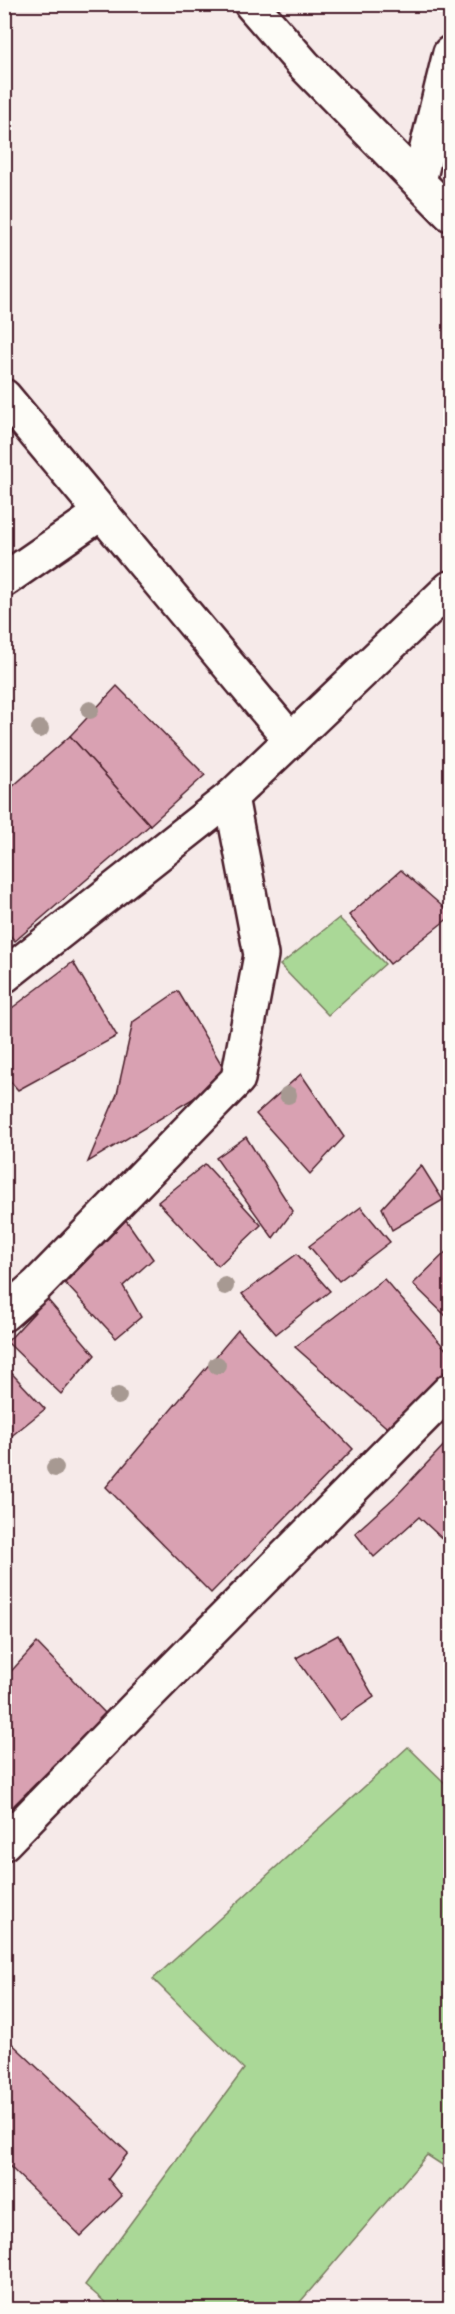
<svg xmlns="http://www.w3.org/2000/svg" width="455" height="2314" viewBox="0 0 455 2314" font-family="Itim,sans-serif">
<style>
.green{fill:#aad897;stroke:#7a7c61;stroke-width:1.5}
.building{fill:#d9a1b2;stroke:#4a1f2b;stroke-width:1.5}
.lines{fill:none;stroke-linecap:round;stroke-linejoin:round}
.minor-casing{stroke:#4a1f2b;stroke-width:38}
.minor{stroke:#fdfcf7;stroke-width:33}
.tree{fill:#a79992}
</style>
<rect width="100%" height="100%" fill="#f6eae9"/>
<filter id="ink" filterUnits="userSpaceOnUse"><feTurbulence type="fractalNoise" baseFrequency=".0167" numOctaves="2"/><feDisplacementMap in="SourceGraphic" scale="12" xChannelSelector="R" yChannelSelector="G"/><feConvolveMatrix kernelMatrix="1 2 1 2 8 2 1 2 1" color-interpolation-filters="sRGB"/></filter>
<g filter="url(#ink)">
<g class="green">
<path d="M339,918L385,964L328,1015L280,965Z"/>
<path d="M408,1747L450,1788V2170L427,2155L294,2309H113L85,2285L244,2069L153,1979Z"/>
</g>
<g class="building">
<path d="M117,686L205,775L150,825L70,736Z"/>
<path d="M70,736L150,825L15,941L4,929V794Z"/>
<path d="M401,870L450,913V917L390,964L349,915Z"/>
<path d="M73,962L117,1036L18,1090L4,1074V1014Z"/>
<path d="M178,991L229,1077L88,1162L117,1094L133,1022Z"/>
<path d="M301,1074L344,1137L310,1174L256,1114Z"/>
<path d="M246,1137L293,1211L273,1238L216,1158Z"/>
<path d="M205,1164L261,1225L218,1266L158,1202Z"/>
<path d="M421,1165L443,1200L392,1230L382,1208Z"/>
<path d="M361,1207L390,1242L339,1281L309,1246Z"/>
<path d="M126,1220L153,1259L123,1286L141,1317L116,1338L65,1283Z"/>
<path d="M450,1248V1320L413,1284Z"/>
<path d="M297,1254L330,1291L276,1334L242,1294Z"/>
<path d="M384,1279L450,1354V1365L393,1433L295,1347Z"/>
<path d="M47,1299L95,1355L61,1394L7,1342Z"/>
<path d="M238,1330L353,1449L211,1593L106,1487Z"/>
<path d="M4,1365L45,1409L4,1442Z"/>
<path d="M450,1439V1546L419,1517L374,1557L355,1533L396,1496Z"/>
<path d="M338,1635L374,1697L340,1720L296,1658Z"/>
<path d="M37,1643L106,1714L4,1815V1679Z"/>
<path d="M4,2036L128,2153L108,2179L122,2196L81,2236L4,2161Z"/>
</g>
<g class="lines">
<defs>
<g id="minor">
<path d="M251,4L304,65L450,214"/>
<path d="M419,181L450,53"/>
<path d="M4,396L291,740"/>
<path d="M4,580L101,513"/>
<path d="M4,976L231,797L450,588"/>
<path d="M4,1314L37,1285L238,1079L261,955L231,797"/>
<path d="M4,1843L143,1700L450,1390"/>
</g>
</defs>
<use href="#minor" class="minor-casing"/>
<use href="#minor" class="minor"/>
</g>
<g class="tree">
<circle cx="90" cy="710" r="9"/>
<circle cx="40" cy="729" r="9"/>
<circle cx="288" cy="1095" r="9"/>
<circle cx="225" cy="1286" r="9"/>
<circle cx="217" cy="1365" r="9"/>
<circle cx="118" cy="1396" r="9"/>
<circle cx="55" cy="1468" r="9"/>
</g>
</g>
<rect width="455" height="2314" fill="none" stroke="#fdfcf7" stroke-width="24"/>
<rect x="12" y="12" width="431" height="2290" fill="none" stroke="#4a1f2b" stroke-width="2" filter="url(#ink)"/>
</svg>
